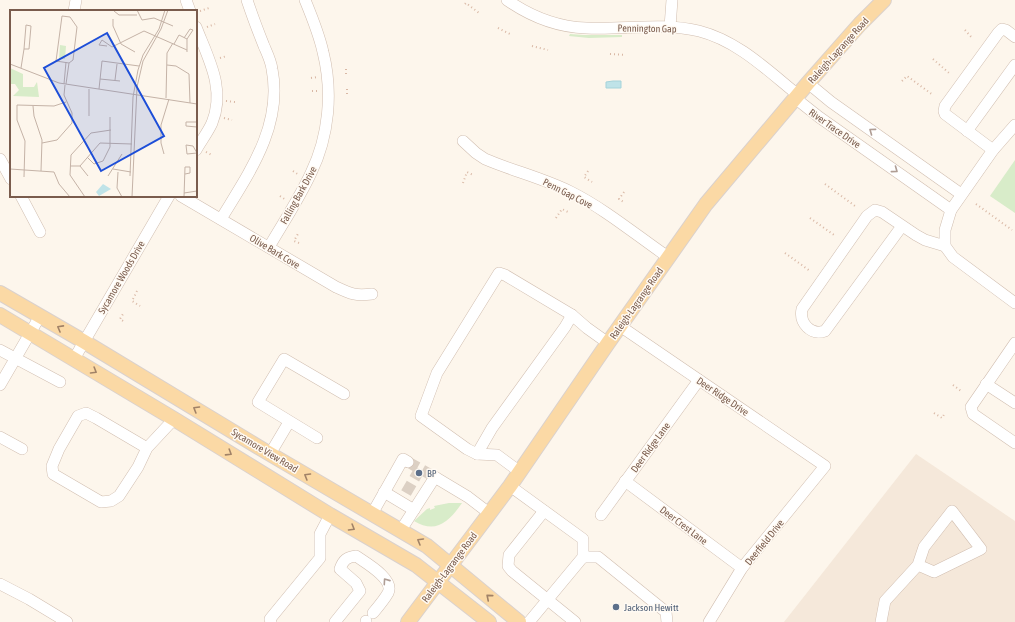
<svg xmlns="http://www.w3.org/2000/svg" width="1015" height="622" viewBox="0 0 1015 622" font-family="'Asap Condensed',sans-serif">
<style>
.residential{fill:#f5e8da}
.green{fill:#d8ecc9}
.water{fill:#bfe3e8;stroke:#a5d3da}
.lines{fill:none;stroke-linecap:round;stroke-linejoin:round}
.minor-tunnel{stroke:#dcd0c4;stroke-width:11;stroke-dasharray:11 5.5;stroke-linecap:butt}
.minor-casing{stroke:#d1beb0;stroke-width:12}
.major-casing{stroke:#dad1cd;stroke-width:16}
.path{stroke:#d9b8a5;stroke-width:2;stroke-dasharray:1 3;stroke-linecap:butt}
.minor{stroke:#fff;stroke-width:11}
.major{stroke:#fbd9a5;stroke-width:14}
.oneway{stroke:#af9d94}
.oneway2{stroke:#a18267}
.service-dot{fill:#5c6f8a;stroke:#fffaf3;stroke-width:1.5}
.labels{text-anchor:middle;stroke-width:3;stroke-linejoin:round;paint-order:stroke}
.street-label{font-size:10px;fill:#7a5c4d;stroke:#fffaf3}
.service-label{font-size:10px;fill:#4e5e75;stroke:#fffaf3;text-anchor:start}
.inset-road{fill:none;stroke:#c5b3a7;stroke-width:1}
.view{fill:#1d4ed8;fill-opacity:0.15;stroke:#1d4ed8;stroke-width:2}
.inset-edge{fill:none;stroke:#7a5c4d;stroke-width:2}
</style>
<rect width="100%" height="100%" fill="#fdf6ec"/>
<path class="residential" d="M916,454L1015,521V622H784Z"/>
<g class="green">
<path d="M570,34L583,35H622V37L589,38L569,36Z"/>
<path d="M1015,160V213L990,196Z"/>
<path d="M449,503H462C450,520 437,535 414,521L427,509L430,508V510L435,508L434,506Z"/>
</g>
<path class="water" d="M613,81H621V88H606V82Z"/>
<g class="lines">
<g class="minor-tunnel">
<path d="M408,462L433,476"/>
<path d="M406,493L420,469"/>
</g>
<defs>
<g id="minor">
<path d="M186,0L190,11"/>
<path d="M507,0C530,16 557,27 586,28C624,30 661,22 699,31C738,41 767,70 798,95"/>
<path d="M74,11L76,0"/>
<path d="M196,27C208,58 226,89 212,123C208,132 201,141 196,150"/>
<path d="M670,27L672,0"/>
<path d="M808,83L831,102L961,194"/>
<path d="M795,98L819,117L951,210"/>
<path d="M1015,125L993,150L951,210L945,230V246L953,257L1015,303"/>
<path d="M967,131L1015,65"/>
<path d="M463,141L476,153L485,159C513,171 543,178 571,192C605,209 636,235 668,257"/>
<path d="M993,150L945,114L944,111L945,106L998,33L1002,29L1006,30L1015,37"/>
<path d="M0,159L11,179"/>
<path d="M21,196L40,232"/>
<path d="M181,196L336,287C351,294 355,296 372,294"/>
<path d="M221,219C249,173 283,126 272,69C271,61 267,53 264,46C258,31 252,15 247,0"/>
<path d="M902,226L825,331C811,336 799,323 802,309L867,216L875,210L882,212L916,235L925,240L945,246"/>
<path d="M269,247C283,223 299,199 311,173C329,136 333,92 323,52C319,34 312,17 305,0"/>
<path d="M620,326L825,466L742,568L709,622"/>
<path d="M1015,343L971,407L973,414L1015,443"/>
<path d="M0,350L60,382"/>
<path d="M74,359L169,196"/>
<path d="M986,384L1015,403"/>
<path d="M0,385L40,316"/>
<path d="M0,437L22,449"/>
<path d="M317,438L258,402L284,359L344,394"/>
<path d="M147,448L96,418L86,413L78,416L59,449L52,466L53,474L101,502L111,501L119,496L138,467L147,448L174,419"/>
<path d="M270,454L289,422"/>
<path d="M477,454L467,449L421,416L437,373L499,273L505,275L572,315"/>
<path d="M520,472L497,455L477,454L492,428L565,327L572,315L587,328L608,343"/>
<path d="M433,476L468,497L489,513"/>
<path d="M625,481L742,568"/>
<path d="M510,486L583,539V557L529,622"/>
<path d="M384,492L414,510"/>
<path d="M544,511L509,555L508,566L512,571L575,622"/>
<path d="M372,514L403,459L408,462"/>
<path d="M601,515L699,380"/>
<path d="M401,530L435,477"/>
<path d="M583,557H598L666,612L667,622"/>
<path d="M0,584L29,599L67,622"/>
<path d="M271,622L270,619L320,558V534L330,515"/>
<path d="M335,622L360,591L356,583L340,569C343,560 347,557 356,556C366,563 395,579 388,593C384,600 378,607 373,613"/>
<path d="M366,622V621"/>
<path d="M881,622L885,601L918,565L924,547L952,511L981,549L934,572L918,565"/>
</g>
<g id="major">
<path d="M0,293L83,341L270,454L427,546L519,622"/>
<path d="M0,315L174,419L330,515L416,565L489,622"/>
<path d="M408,622L510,486L608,343L706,204L808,83L860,24L884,0"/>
</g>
</defs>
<use href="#minor" class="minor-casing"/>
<use href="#major" class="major-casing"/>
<g class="path">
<path d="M465,4L466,3L479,13"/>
<path d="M200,11L209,8"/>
<path d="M207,27L215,24"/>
<path d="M498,28L512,35"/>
<path d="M965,30L973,39"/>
<path d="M532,46L548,50"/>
<path d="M610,54L626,55"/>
<path d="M220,58L227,56"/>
<path d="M933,59L949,73"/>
<path d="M346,69V75H348"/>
<path d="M311,78L318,77"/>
<path d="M902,81L907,76L933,95"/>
<path d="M312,91H319"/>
<path d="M347,94V89L349,88"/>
<path d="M226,101L235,102"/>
<path d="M224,118L232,120"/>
<path d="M206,152L212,155"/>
<path d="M293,171L299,175"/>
<path d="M588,171L584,177L592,182"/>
<path d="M463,183L467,172L473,175"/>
<path d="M825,184L855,206"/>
<path d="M624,192L619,199L625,203"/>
<path d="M280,196L286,200"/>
<path d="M976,204L1012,230"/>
<path d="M556,218L562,209L568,212"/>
<path d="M810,218L834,235"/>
<path d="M299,243L294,241L299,232"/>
<path d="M785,253L810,271"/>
<path d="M137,291L132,301L140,306"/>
<path d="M123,321L120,319L123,314"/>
<path d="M953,385L961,391"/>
<path d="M934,413L942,418L945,413"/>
</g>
<use href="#minor" class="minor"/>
<use href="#major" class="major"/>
</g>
<defs><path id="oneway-chevron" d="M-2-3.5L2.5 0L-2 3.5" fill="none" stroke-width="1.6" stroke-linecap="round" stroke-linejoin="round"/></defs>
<g class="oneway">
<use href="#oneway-chevron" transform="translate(872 131) rotate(-144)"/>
<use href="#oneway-chevron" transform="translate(895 170) rotate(36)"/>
<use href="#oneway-chevron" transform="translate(386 581) rotate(-125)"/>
</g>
<g class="oneway2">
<use href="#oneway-chevron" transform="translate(60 328) rotate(-151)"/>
<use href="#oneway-chevron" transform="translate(94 371) rotate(31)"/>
<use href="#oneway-chevron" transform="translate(196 409) rotate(-149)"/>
<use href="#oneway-chevron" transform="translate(229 453) rotate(32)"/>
<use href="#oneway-chevron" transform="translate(307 476) rotate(-149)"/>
<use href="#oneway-chevron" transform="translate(352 528) rotate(31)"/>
<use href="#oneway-chevron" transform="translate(420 541) rotate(-150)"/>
<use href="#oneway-chevron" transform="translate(489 597) rotate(-140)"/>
</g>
<g class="service-dot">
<circle cx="419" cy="473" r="4"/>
<circle cx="616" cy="607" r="4"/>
</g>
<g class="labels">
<g class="street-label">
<text transform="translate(647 28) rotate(1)" y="4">Pennington Gap</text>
<text transform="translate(838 50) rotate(-48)" y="4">Raleigh-Lagrange Road</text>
<text transform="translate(835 128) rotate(35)" y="4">River Trace Drive</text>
<text transform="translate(568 193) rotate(27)" y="4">Penn Gap Cove</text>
<text transform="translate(298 195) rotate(-61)" y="4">Falling Bark Drive</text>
<text transform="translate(275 251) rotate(31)" y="4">Olive Bark Cove</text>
<text transform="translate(121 277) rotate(-60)" y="4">Sycamore Woods Drive</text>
<text transform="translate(636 303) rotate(-55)" y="4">Raleigh-Lagrange Road</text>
<text transform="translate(723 396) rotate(34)" y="4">Deer Ridge Drive</text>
<text transform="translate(650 447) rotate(-54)" y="4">Deer Ridge Lane</text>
<text transform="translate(265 450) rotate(31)" y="4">Sycamore View Road</text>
<text transform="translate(684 525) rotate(37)" y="4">Deer Crest Lane</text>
<text transform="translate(764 542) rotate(-51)" y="4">Deerfield Drive</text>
<text transform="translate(449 567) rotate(-53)" y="4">Raleigh-Lagrange Road</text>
</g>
<g class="service-label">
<text x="427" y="477">BP</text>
<text x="624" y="611">Jackson Hewitt</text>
</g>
</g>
<g transform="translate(10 10)">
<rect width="187" height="187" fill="#fdf6ec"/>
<path d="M50,35L56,36L55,49H49ZM0,58L13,64V77H24L27,72L29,87L3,86L9,80L5,74H0Z" fill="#d8ecc9"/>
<path d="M93,174L101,179L89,186L86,182Z" fill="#bfe3e8"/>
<path class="inset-road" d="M127,0L132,10L144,8L163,16M104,1L109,5H127M52,6L60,7L67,17L63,50L59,53L46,51ZM103,9V16L111,34L125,42M16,15L21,16L19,39H14ZM174,28L180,19L183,20M164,34L169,25L177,29M97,36L89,35L92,30L102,37L134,21L177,40M177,42V29L183,20M0,54L49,73L187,94M157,55L166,56L179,64L180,93M11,58L14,39M90,69L110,71M105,70L107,54M54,74L56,52M56,74L59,53M89,79L92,51L129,56M156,88L157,43L163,33M23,96L24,106L32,130L31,161M79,106V79M187,112H176V116L187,117M32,133L47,130L62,113V103L54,85L55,75M187,143L183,136L176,135L177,144L187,143M154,144L151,133V115L159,89M77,147L84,154L93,151L100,137V107M60,156H70L90,133L122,134M70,156L78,166M0,159L44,162L49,174L60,187M103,159L121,162M108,162L107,178L112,187M98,166L112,144M120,166L123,87L128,60L133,45L149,19L155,0M14,167L15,131L7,110V95L44,96L56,92M174,183L187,181M75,187L60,165L61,145L81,123L101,120M122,187L127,77L133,51L151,19L158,0M174,187L175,157H180V163L175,164"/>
<path class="view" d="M97,23L154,126L91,161L34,58Z"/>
<rect width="187" height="187" class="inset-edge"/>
</g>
</svg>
